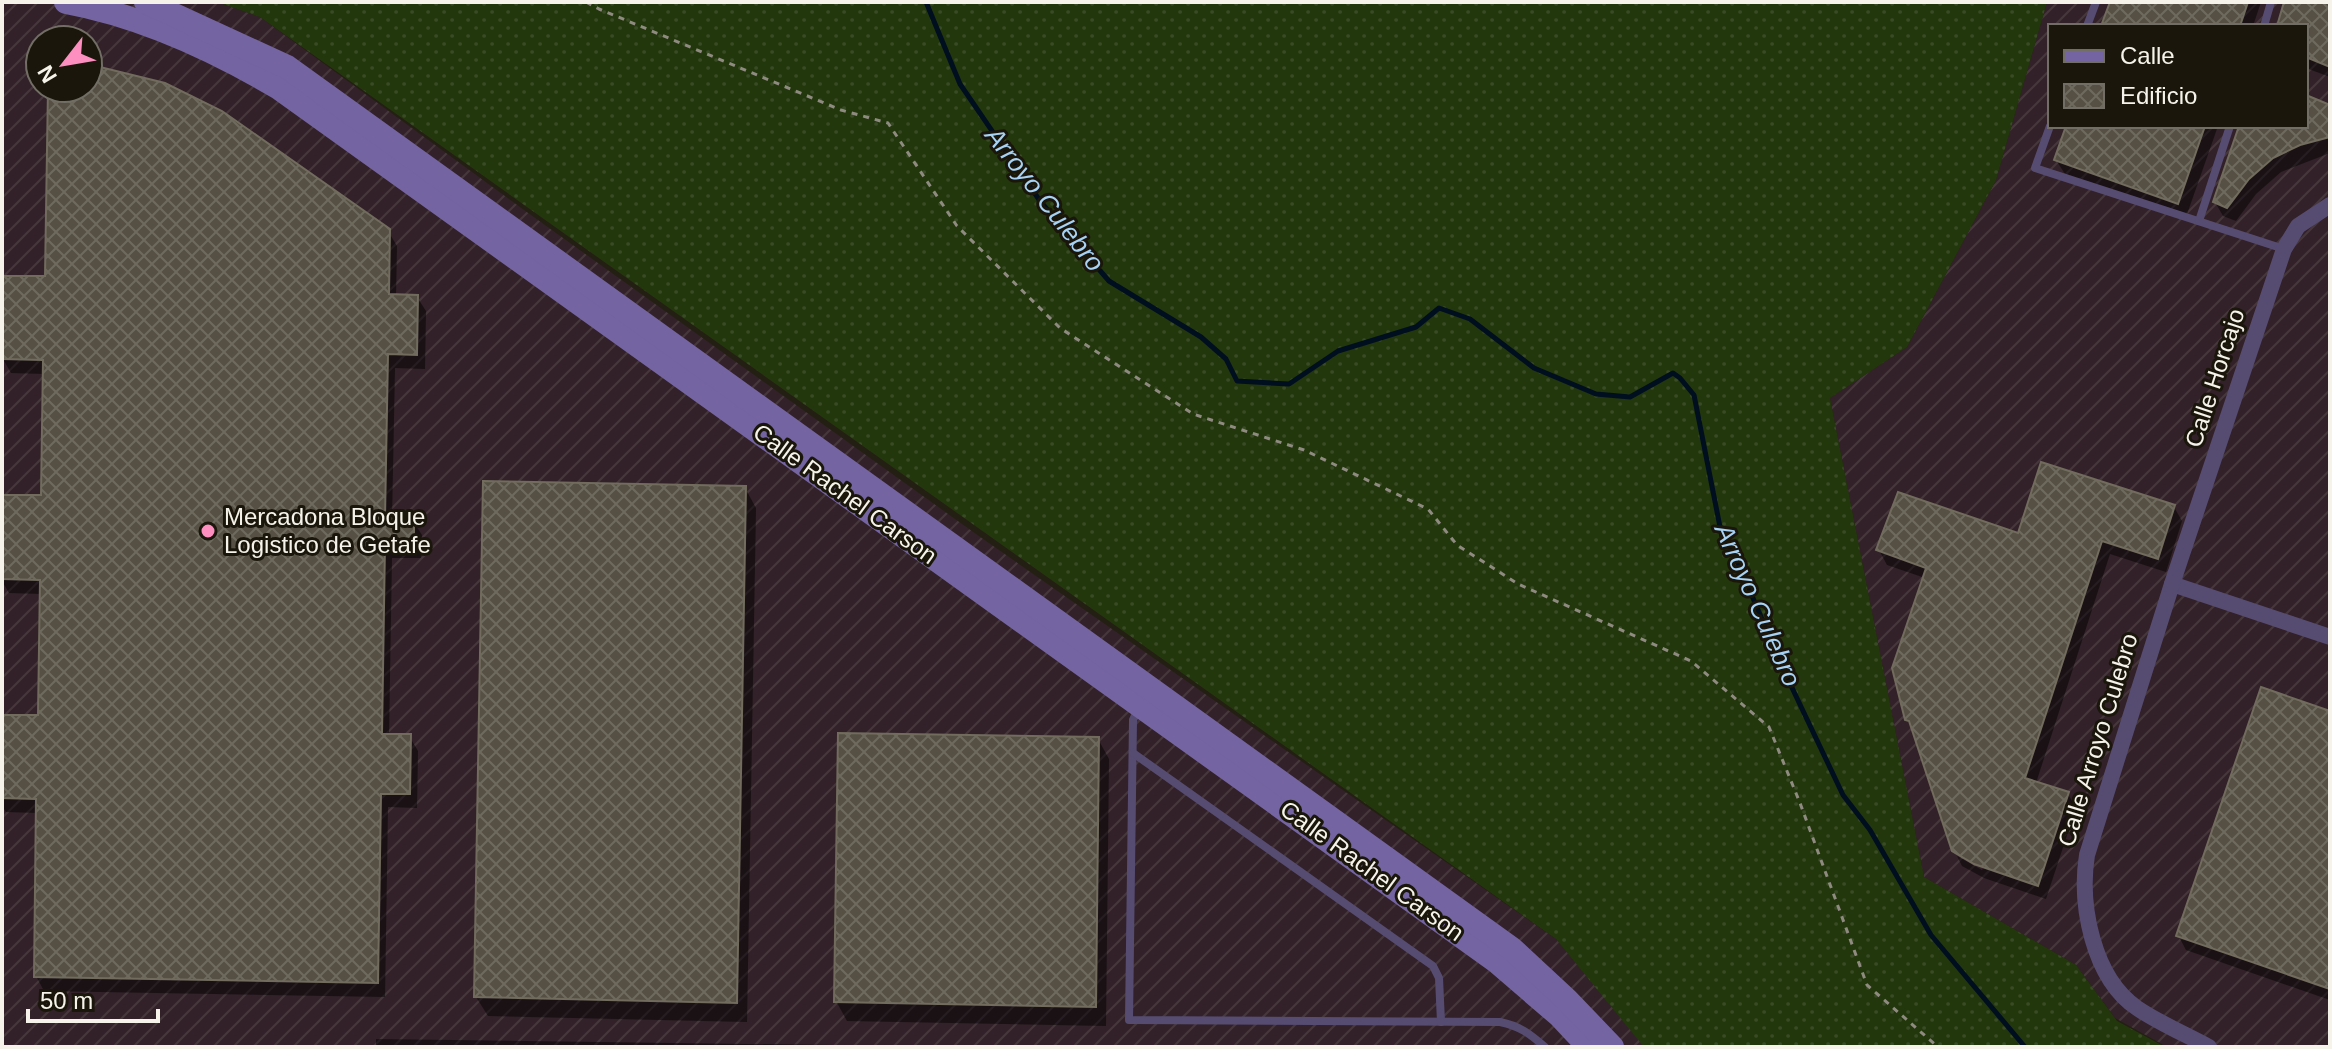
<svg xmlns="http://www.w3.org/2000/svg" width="2332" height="1049" viewBox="0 0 2332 1049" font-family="Arial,sans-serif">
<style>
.industrial{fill:url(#industrial-furrows);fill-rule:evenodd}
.grass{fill:url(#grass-dots)}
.shadow{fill:#0007}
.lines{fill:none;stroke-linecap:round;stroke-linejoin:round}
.stream{stroke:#000f20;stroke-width:5}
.building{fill:url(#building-cross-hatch);stroke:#716c5e;stroke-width:2}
.path{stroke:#8f8b81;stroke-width:3;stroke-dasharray:6 6;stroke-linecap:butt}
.lane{stroke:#564c72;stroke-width:8}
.street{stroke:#564c72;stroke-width:16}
.secondary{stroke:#7464a1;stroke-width:24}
.poi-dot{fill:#fd8ec0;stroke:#1a160b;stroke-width:3}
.labels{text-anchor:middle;stroke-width:6;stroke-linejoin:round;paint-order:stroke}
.street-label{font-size:24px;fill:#f6f3eb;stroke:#1a160b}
.poi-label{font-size:24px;fill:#f6f3eb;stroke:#1a160b;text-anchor:start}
.water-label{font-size:26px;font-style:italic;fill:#a7d2f4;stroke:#1a160b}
</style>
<defs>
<pattern id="industrial-furrows" width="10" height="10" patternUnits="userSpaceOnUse" patternTransform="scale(2)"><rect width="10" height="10" fill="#322128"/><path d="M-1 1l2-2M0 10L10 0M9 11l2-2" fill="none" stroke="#46373d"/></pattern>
<pattern id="grass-dots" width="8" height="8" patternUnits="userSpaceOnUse" patternTransform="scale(2)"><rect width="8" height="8" fill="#23370d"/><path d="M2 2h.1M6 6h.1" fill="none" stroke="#394b25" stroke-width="1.8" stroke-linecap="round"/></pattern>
<pattern id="building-cross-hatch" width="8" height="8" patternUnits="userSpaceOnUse" patternTransform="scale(2)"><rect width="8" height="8" fill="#555043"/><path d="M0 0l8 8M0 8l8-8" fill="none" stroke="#6e6a5e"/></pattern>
</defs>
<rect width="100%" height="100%" fill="#231f13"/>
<g class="industrial">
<path d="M2,2H217L260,17L524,210L976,534L1556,939L1645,1047H2ZM40,40H88V88H40Z"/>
<path d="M2047,2H2330V1047H2167L2115,1018L2076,965L1924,877L1830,398L1907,347L1996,180ZM2050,26H2306V126H2050Z"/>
</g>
<path class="grass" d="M217,2H2047L1996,180L1907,347L1830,398L1924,877L2076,965L2117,1021L2165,1047H1644L1556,939L260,17Z"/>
<g class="shadow">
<path d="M2112,2H2261L2253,26H2103Z"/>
<path d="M2287,2H2330V77L2306,68V26H2279Z"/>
<path d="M88,69L388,231L397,246L396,297H417L426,311L425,369L395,368L392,520L413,521L422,535L421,558H392L389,736H409L418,751L417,808L388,807L385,997L44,991L36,976L38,813L6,812L2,806V717H40L42,594L9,593L2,581V497H43L45,374L11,373L3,359L47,279L50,88H88Z"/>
<path d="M2306,98L2330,107V153L2281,172L2256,194L2236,221L2223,216L2215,202L2242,126H2306Z"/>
<path d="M2068,126H2218L2186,217L2065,174L2056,160Z"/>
<path d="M745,488L756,508L747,1022L488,1016L476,997Z"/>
<path d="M2174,507L2182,521L2166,572L2110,554L2036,783L2068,794L2076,808L2046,899L1984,878L1962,866L1957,856L1982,870L1984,867L1907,719L1925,578L1887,565L1879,550L2019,536Z"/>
<path d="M2330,713V1000L2186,950L2178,935Z"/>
<path d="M1098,739L1109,759L1106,1026L847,1021L836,1001Z"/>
<path d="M376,1039L980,1047H376Z"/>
</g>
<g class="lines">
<path class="stream" d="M926,2L960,84L1040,201L1109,281L1201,337L1226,359L1237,381L1289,384L1338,351L1416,327L1439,308L1470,319L1534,368L1596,394L1630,397L1673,373L1680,378L1694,395L1722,537L1732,549L1785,673L1843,795L1870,830L1931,935L2025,1047"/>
</g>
<g class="building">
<path d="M2110,2H2248L2240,26H2101Z"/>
<path d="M2284,2H2330V67L2306,57V26H2277Z"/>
<path d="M88,67H100L165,83L222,111L390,229L389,294L418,295L417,355L388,354L385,518L414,519V544H385L382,734H411L410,794H381L378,983L34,977L36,799L2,798V715H38L40,580L2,579V495H41L43,360L2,359V276H45L48,88H88Z"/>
<path d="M2306,95L2330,105V137L2300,145L2273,158L2249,179L2227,208L2213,202L2239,126H2306Z"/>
<path d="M2066,126H2205L2178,204L2054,160Z"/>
<path d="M2041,462L2175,505L2158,559L2102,541L2025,778L2069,792L2038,886L1974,864L1952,851L1909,721L1905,720L1892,668L1926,568L1876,550L1898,492L2018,533Z"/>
<path d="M483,481L746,486L737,1003L474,997Z"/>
<path d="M2261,687L2330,711V989L2176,936Z"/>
<path d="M838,733L1099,737L1096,1007L834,1002Z"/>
</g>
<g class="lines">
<path class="path" d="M586,2L599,9L841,110L888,123L957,226L1060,328L1193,414L1304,450L1428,509L1457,545L1518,584L1691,661L1769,727L1800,803L1867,985L1938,1047"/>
<g class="lane">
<path d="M2087,26L2096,2"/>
<path d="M2264,26L2271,2"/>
<path d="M2050,126L2035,168L2284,249"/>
<path d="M2199,221L2230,126"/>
<path d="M1138,709L1133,720L1129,1020L1500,1022C1520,1026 1530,1034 1545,1047"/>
<path d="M1133,753L1433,966L1439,978L1441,1022"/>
</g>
<g class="street">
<path d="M2172,584L2330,637"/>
<path d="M2209,1047C2185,1034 2159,1023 2137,1008C2093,978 2079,905 2087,855L2172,584L2284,249L2298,226L2330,205"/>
</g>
<g class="secondary">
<path d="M66,2C142,16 213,49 279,88L1496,961L1560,1016L1589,1047"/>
<path d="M146,2L287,67L1512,949L1567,1000L1612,1047"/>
</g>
</g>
<circle class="poi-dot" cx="208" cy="531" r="8"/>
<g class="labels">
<g class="street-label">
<text transform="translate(2215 378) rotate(-72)" y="8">Calle Horcajo</text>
<text transform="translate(845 494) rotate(36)" y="8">Calle Rachel Carson</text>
<text transform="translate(2098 740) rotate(-73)" y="8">Calle Arroyo Culebro</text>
<text transform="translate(1372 871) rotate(36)" y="8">Calle Rachel Carson</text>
</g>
<g class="poi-label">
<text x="224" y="525">Mercadona Bloque<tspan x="224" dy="28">Logistico de Getafe</tspan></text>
</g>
<g class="water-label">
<text transform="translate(1045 199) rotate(52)" y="9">Arroyo Culebro</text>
<text transform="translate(1758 605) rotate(66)" y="9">Arroyo Culebro</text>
</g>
</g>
<rect width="2332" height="1049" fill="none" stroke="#f6f3eb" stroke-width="8"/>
<rect x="2048" y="24" width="260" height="104" fill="#1a160b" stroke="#726e65" stroke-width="2"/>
<rect x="2064" y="50" width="40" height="12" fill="#7464a1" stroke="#726e65" stroke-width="2"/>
<text x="2120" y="64" font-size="24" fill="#f6f3eb">Calle</text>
<rect x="2064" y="84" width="40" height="24" fill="url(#building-cross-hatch)" stroke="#726e65" stroke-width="2"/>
<text x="2120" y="104" font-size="24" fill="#f6f3eb">Edificio</text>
<g transform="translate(64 64) rotate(239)"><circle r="38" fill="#1a160b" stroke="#726e65" stroke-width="2"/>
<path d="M0-6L14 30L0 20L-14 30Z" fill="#fd8ec0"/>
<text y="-12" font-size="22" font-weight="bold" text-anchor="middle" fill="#f6f3eb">N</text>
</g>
<path d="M28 1009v12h130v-12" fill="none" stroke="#f6f3eb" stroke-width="4"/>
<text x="40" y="1009" font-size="24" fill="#f6f3eb" stroke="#1a160b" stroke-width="6" paint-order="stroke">50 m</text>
</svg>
